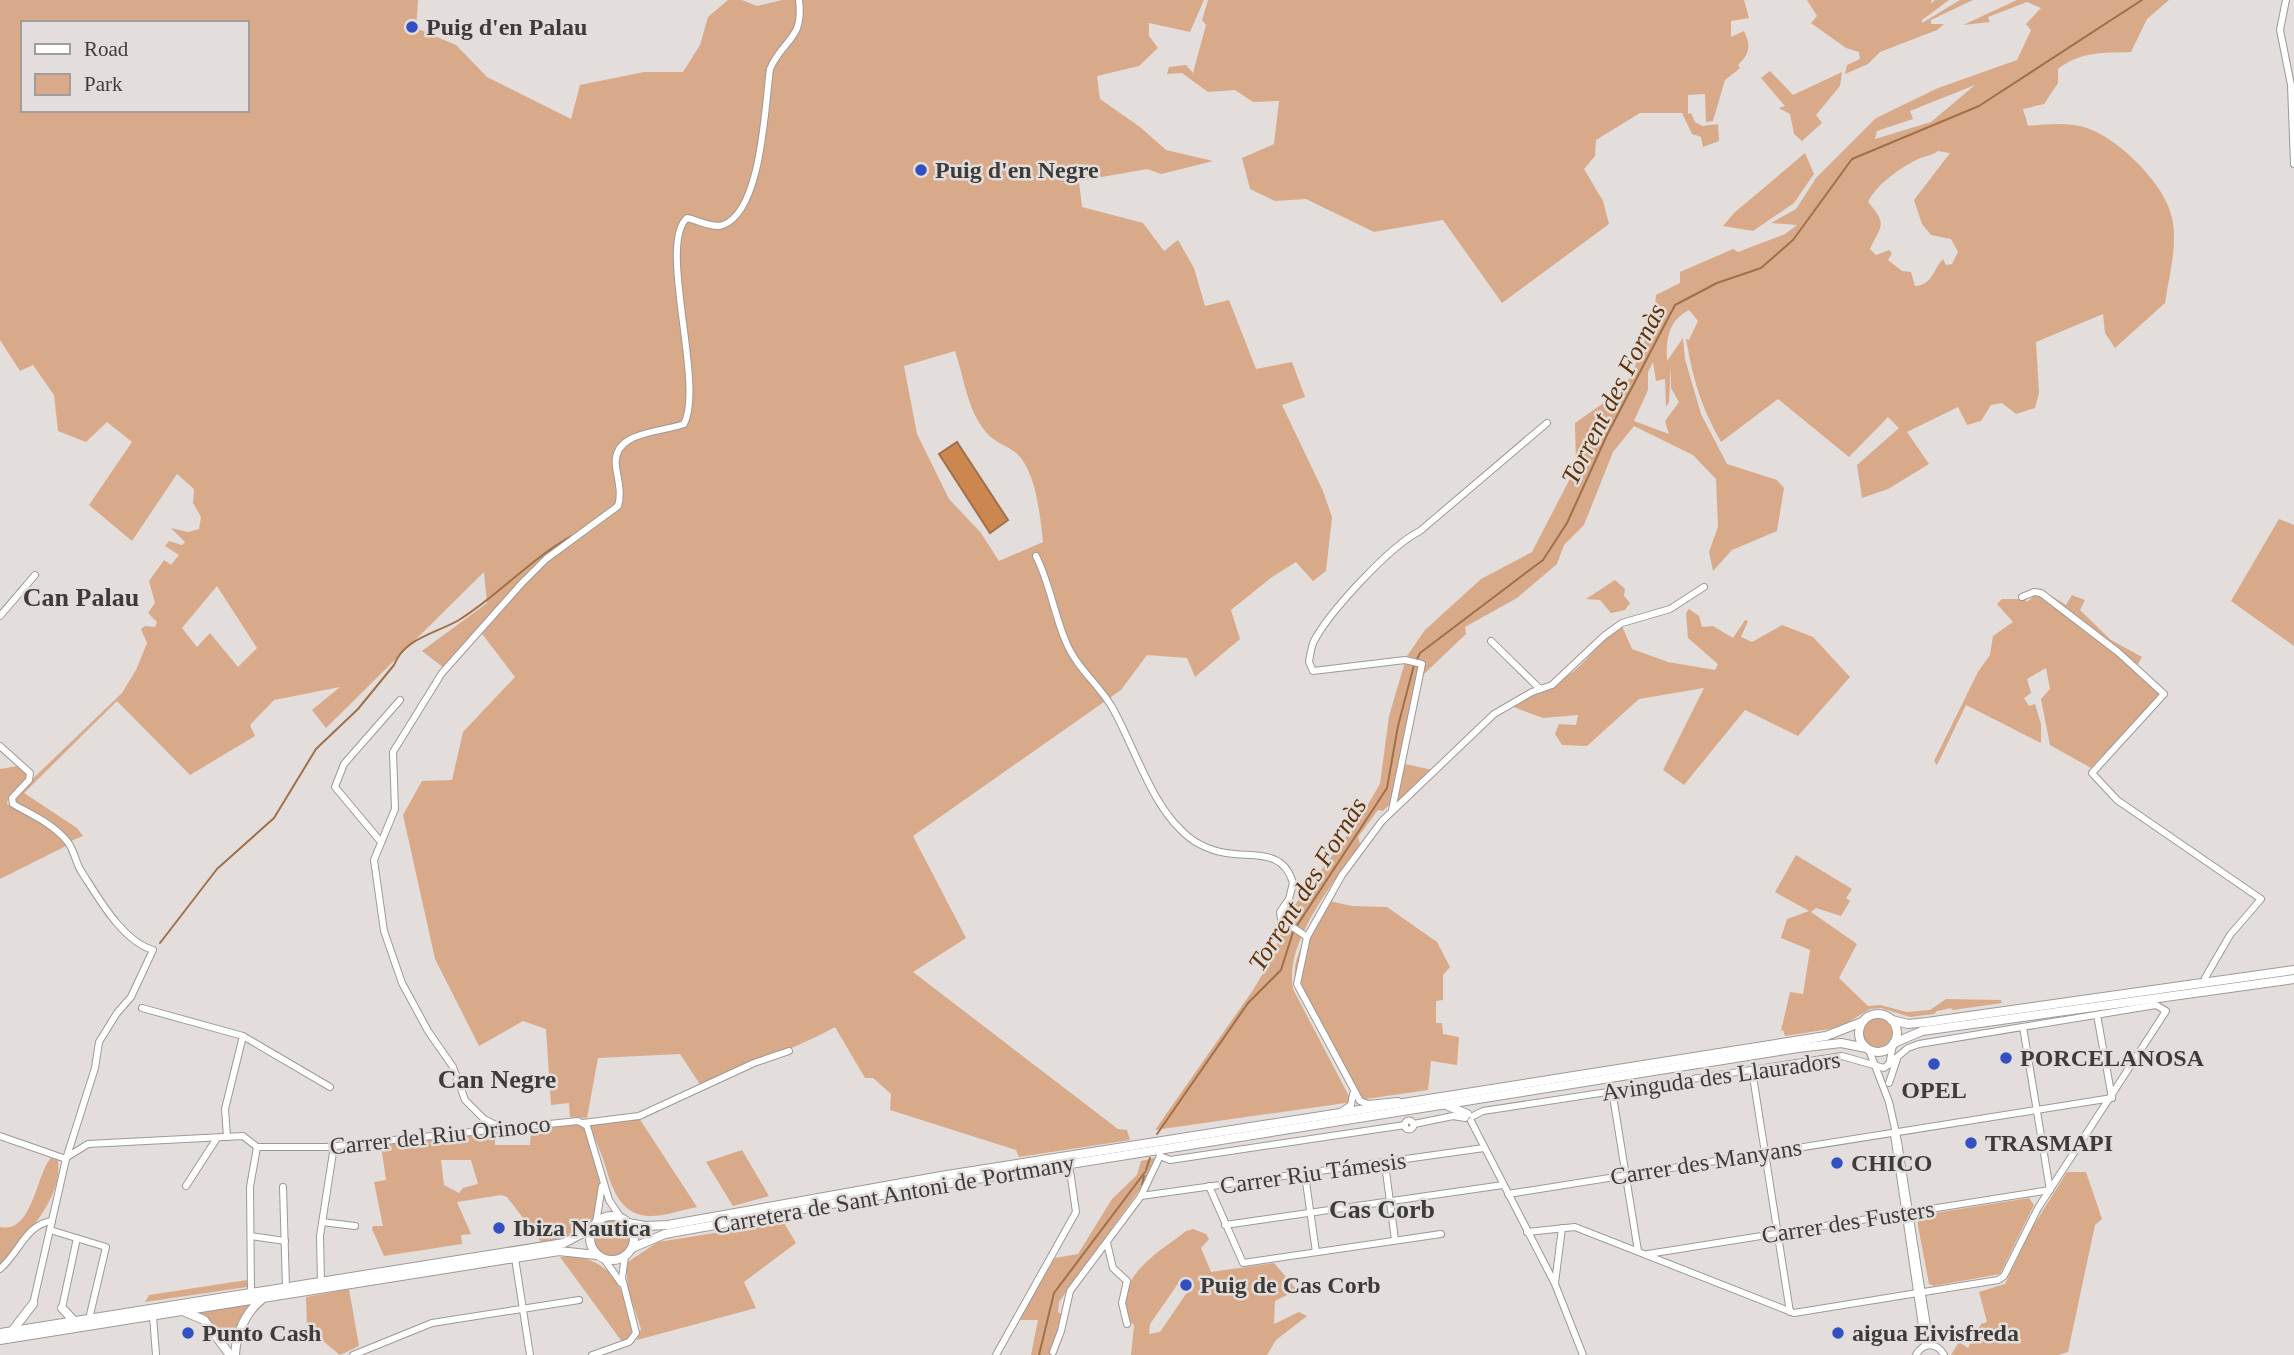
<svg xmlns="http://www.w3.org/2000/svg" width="2294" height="1355" viewBox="0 0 2294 1355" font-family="Georgia,serif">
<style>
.green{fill:#d8aa89;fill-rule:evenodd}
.water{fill:#cc864f;stroke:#a17049;stroke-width:2}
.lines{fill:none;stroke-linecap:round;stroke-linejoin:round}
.stream{stroke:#a17049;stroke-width:2}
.minor-casing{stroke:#9d9996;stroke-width:8}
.major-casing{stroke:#9d9996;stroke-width:10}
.minor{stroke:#fff;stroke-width:6}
.major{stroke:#fff;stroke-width:8}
.poi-dot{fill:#3250c1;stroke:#e3dedb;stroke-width:2.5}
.labels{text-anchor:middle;stroke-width:5;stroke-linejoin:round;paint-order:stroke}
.poi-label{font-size:24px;font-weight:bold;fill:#3e3c3b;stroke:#e3dedb;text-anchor:start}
.street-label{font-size:24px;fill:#3e3c3b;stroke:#e3dedb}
.water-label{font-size:26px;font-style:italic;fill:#603205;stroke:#e3dedb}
.neighbourhood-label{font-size:26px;font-weight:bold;fill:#3e3c3b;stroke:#e3dedb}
</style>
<rect width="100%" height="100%" fill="#e3dedb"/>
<g class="green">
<path d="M0,0H418L416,28L456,45L487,77L571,119L580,85L644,72H683L700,45L708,17L728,0H742L757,6L782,0H1204L1190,32L1149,23V36L1158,48L1139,66L1097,76L1100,99L1140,127L1166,150L1213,161L1161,174L1147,169L1079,181L1082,207L1143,223L1164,251L1178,240L1194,268L1205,306L1229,300L1256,369L1292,362L1305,397L1282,405L1323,491L1332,517L1326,571L1313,581L1296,562L1272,577L1231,610L1240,639L1195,677L1187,658L1147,655L1121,690L913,836L966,938L913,972L1118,1129L1127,1130L1130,1140L1019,1157L1016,1150L890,1110L891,1094L873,1078H865L835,1027C792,1051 745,1064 701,1086L680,1054L598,1058L587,1118L570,1117L569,1103L551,1105L546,1029L523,1021L479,1046L435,959L403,815L422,781L452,780L463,732L515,677L480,631L444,668L422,651L487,603L484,572L326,728L312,710L340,687L274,700L250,725L255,736L190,775L117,701L24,793L77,828L83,836L71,841L47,820L14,801L21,790L122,693L136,670L147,643L141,629L145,626L155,627L157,622L148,613L155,603L149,581L164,560L171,565L179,555L165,546L169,541L182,545L185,542L171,528L188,532L199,529L201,517L193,503L194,489L177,474L132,541L89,505L132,442L107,422L86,442L58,431L54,395L33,365L20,371L0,340ZM23,23H247V110H23ZM955,351C964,377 967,410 986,432C995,444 1013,447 1021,458C1037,480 1040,515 1043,542L999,561L981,533L949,499L917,434L904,366ZM217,586L257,648L238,667L210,633L197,647L182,628Z"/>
<path d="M1208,0H1744L1749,18L1731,21V37L1744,31C1751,45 1750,54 1738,65L1740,68L1725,80L1713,121L1706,122L1705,94L1688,95V114L1691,113L1695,122L1703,126L1718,124L1719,141L1703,147L1701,137L1692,134L1682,113H1640L1596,140L1595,156L1584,169L1603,201L1609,224L1502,303L1443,220L1374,232L1306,199L1275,201L1250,189L1242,158L1274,144L1279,101L1253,102L1235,90L1208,92L1182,73L1167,74L1169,67L1186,65L1193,73L1206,25L1202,20Z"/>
<path d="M1807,0H1932L1930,4L1935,0H1949L1922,20V23L1960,0H1973L1931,20V24H1944L1937,30L1880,52L1868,64L1845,74L1847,65L1860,59L1859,52L1846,48L1811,23L1817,16Z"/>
<path d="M2017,0H2169L2147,19L2131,52C2103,53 2081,51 2058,69V83L2044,104L2023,109L2028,126C2046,124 2069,122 2087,128C2119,139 2166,185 2172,218C2178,246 2169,276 2165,303L2115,348L2105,333L2103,314L2036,342L2039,393L2035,408L2016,414L2002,403L1991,405L1981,421L1967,425L1958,407L1907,432L1929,464L1888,489L1862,498L1857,465L1899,428L1888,417L1849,457L1778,399L1721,442C1700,404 1694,382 1686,339L1689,340L1698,321L1689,310C1668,321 1666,339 1667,361L1683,338L1685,359L1701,414L1727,464L1777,480L1784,488L1777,531L1732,550L1713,571L1709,552L1718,527L1716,479L1693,455L1634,426L1613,452L1584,525L1564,545L1557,564L1517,598L1465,627L1466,634L1424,674V662L1407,656L1425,630L1481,579L1532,552L1576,467L1575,423L1602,404L1620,398L1644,346L1646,319L1654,313L1656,295L1680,283V272L1733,249L1738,252L1785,234L1797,225L1771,223L1796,209L1816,178L1876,118L1938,88L2017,60L2031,30L2026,24L2041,8L2027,2L1988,17L1990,22L1963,25ZM1975,85L1931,122L1875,139L1877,131L1913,119L1910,111ZM1938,151L1950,153L1914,200L1922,224L1931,235L1951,239L1958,252L1952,264L1946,265L1943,259C1933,269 1933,285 1915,286L1911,272L1902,271L1888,260L1892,253L1889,250L1876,255L1870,249C1881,225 1888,225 1868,202C1877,184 1900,168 1918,159C1925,156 1931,156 1938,151ZM1653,362L1656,381L1665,379L1666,407L1669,402L1671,364V388L1679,402L1665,421L1669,434L1634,421L1648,390V372Z"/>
<path d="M1770,71L1793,95L1842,72L1840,86L1816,115L1822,123L1802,141L1794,134L1790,114L1779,108L1785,106L1761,78Z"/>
<path d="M1805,153L1814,174L1794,203L1753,231L1723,226L1734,213Z"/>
<path d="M2279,519L2294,525V646L2231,601Z"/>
<path d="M1615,580L1625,589L1624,596L1630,603L1625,610L1611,613L1600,600L1586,599Z"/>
<path d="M2036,594L2047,600L2050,595L2066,605L2072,595L2085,600L2080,610L2111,640L2142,657L2134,671L2160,695L2091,768L2050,745L2041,699L2050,689L2046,668L2027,679L2031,693L2024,698L2029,706L2035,704L2041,724V743L1966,705L1937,765L1934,761L1978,672L1990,655L1993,636L2013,622L1997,604L2002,599H2025L2027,602Z"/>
<path d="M1689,609L1699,616L1702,627L1713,626L1733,638L1745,620L1748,621L1741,637L1752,642L1782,625L1813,637L1850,677L1798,736L1745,710L1684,785L1663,770L1704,688L1639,699L1587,746L1562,745L1555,734L1559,724L1576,725L1578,715L1543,718L1511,706C1533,696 1554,687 1574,671C1591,657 1602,638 1622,626L1632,649L1668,662L1715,670L1718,664L1688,638L1686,613Z"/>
<path d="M1405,662L1421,665L1392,802L1383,811L1378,810L1358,837L1360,844C1334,883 1284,941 1293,989L1352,1102L1155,1130L1253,990L1274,955L1285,918L1358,821L1380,784L1389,716Z"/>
<path d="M1405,764L1433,770L1397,804Z"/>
<path d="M18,766L26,774V778L8,799L7,804L46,824L68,845L0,879V769Z"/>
<path d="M1796,855L1852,889L1846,898L1850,901L1841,916L1816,908L1811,912L1857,944L1839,978L1868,1006L1880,1005L1907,1012L1930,1010L1946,999L2001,1000L2002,1003L1953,1010L1951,1008L1937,1011L1934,1014L1910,1017L1881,1008L1870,1009L1847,1023L1830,1029L1785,1036L1783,1030L1781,1031L1790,992L1803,994L1810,950L1781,938L1787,919L1809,911L1775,892Z"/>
<path d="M1329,901L1352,906L1387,907L1437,942L1450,967L1443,975V1000L1436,1001V1023H1442L1443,1034L1459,1037L1457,1065L1431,1061L1428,1090L1359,1100L1296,984C1288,956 1316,924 1329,901Z"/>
<circle cx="1877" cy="1033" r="15"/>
<path d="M639,1118L697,1207C682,1210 663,1217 648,1216C619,1214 612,1187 605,1165C601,1151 594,1139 590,1123Z"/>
<path d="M578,1123C600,1136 607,1207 588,1226C576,1238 558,1240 542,1243L507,1197L501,1195L457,1202L471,1234L461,1235L462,1244L384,1256L372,1229L373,1226H383L374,1182L386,1180L381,1145L495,1133V1145H530L531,1128ZM441,1160H471L478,1184L463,1188L459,1193L444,1185Z"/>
<path d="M742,1150L769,1196L733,1206L706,1162Z"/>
<path d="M1158,1157L1143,1185L1059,1302L1058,1312L1063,1315L1060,1330L1049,1355H1031L1038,1320H1018L1055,1258L1078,1254L1112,1199L1137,1175L1141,1161Z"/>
<path d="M51,1158L58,1160C63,1198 28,1230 8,1260L0,1266V1227C33,1234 36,1174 51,1158Z"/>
<path d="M2067,1172H2086L2102,1219L2095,1225L2068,1352L2058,1355H1951L1959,1342L1968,1348L1981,1324L1987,1322L1979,1292L2005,1284L2032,1228Z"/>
<path d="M2029,1198L2034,1205L2000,1274L1934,1286L1929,1284L1918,1226V1219L1922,1215Z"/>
<path d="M781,1218L796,1243L744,1282L756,1308L637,1340L641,1329L628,1290L626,1263L658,1242L721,1232Z"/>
<circle cx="612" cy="1238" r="18"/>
<path d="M1193,1229L1206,1234L1209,1239L1201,1248L1211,1272L1274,1263L1297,1290L1275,1301L1274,1324L1299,1312L1307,1316L1276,1340L1267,1355H1131L1134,1325C1127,1320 1126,1314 1125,1306C1124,1270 1161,1251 1186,1231ZM1182,1278L1192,1285L1160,1332L1149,1334L1150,1324Z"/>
<path d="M576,1256C620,1266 622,1292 634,1331L623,1343L560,1257Z"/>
<path d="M247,1280V1287L145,1302L149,1295Z"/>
<path d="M349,1289L359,1346L340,1355L307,1328L306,1297Z"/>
<path d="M253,1303L239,1329L228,1338L195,1313Z"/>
</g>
<path class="water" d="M957,442L1008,520L990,533L939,454Z"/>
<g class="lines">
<g class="stream">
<path d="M1417,659L1420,653L1543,560L1567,523L1607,435L1675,305L1717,283L1761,268L1793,240L1852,159L1979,106L2142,0"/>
<path d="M1296,927L1387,788L1398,726L1414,665"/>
<path d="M160,943L217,869L274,818L316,749L358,709L394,665C404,638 437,633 459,620C499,595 530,559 572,536"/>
<path d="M1157,1134L1248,1003L1281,970L1293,932"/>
<path d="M1146,1170L1150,1158"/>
<path d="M1142,1185L1144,1176"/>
<path d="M1039,1355L1054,1293L1145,1172"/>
</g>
<defs>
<g id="minor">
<path d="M2286,0L2280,30L2291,85L2294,164"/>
<path d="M1036,556C1050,584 1054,614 1066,642C1076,667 1099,685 1112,707C1133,744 1150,800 1180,829C1192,842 1208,850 1226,853C1253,858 1283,848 1293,883L1289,899L1280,912L1281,919L1307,937"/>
<path d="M2022,597L2034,592L2041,593L2118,652L2164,694L2092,773L2117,800L2261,899L2230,935L2205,978"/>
<path d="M0,616L35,575"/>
<path d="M1491,641L1540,689"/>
<path d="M0,746L30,773L29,780L12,798L13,804C32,815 52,823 67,841C74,849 75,861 81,871C98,897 122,941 153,950L131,997L117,1013L99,1042L95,1068L66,1159L33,1304"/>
<path d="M1392,810L1422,664L1405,660L1313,671L1309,662C1310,656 1311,647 1314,641C1330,611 1390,546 1420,531L1547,423"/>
<path d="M381,842L335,787L344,764L400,700"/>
<path d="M142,1008L243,1036"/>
<path d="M2097,1015L2112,1098"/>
<path d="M1869,1050L1889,1102L1898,1142L1930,1345"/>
<path d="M1889,1065L1893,1045"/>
<path d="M1752,1070L1790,1312"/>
<path d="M1889,1083L1897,1059"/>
<path d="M1612,1090L1638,1251"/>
<path d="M1398,1101L1368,1104L1360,1101L1297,984L1307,937L1342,875L1382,821L1494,714L1532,692L1552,685L1604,636L1622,623L1670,609L1704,587"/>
<path d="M1342,1111L1351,1105L1353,1094"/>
<path d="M1473,1116L1483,1111L1842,1056L1884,1068L1908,1048L1919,1044L2156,1005L2166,1011L2038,1208L2004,1276L1998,1280L1794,1313L1575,1227L1527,1232"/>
<circle cx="1409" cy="1125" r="4.5"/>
<path d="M1471,1121L1555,1284L1583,1355"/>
<path d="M583,1123L639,1116L754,1063L789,1051"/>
<path d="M1414,1124L1453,1116L1465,1118"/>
<path d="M500,1127L484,1119L465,1100L453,1067L428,1031L402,983L384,931L374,860L395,809L393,752L442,673L522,583L546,559L618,506C622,494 618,480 616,467C611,431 660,433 684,424C705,385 657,244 687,218C698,220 713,229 723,225C762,211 765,104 770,69C783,38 804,41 799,0"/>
<path d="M1894,1134L1925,1346"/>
<path d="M0,1136L66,1159"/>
<path d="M227,1137L225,1109L243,1036L330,1087"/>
<path d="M1159,1150L1160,1156L1170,1160L1405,1125"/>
<path d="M67,1157L88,1144L243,1136L257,1147H326L578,1121L587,1126L609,1200L621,1218"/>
<path d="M1385,1164L1395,1240"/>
<path d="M1305,1175L1316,1252"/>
<path d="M186,1186L217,1138"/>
<path d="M1209,1186L1243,1263L1441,1234"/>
<path d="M283,1187L286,1287"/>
<path d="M1508,1194L2112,1098"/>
<path d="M1141,1196L1484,1148"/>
<path d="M322,1222L355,1226"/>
<path d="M596,1223L602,1186"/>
<path d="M1225,1225L1503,1185"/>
<path d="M50,1230L106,1247L89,1319"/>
<path d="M251,1236L285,1241"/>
<path d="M1107,1243L1113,1268L1127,1281L1122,1303L1127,1324"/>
<path d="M1648,1254L2050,1190L2023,1027"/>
<path d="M515,1258L530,1355"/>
<path d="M604,1259L621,1283"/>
<path d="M0,1269C19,1253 26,1224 52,1221"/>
<path d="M321,1282L320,1236L334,1146"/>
<path d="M1555,1283L1562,1228"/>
<path d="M251,1293L250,1187L257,1147"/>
<path d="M62,1308L77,1238"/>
<path d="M153,1316L156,1355"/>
<path d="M1053,1352L1061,1331L1070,1291L1141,1196L1160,1156"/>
<path d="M353,1355L432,1323L579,1300"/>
<path d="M592,1355L629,1342L636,1333L622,1278L625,1256"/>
<path d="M996,1355L1076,1212L1069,1164"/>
<path d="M1916,1355C1923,1342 1937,1342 1944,1355"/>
</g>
<g id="major">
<circle cx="1878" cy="1033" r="19"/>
<path d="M1892,1020L1908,1024L1927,1022L2294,970"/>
<path d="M1894,1043L1922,1031L2294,979"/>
<path d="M1446,1105L1467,1114"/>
<circle cx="612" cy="1238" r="22"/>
<path d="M628,1223L645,1226L668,1225L941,1176L1826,1036L1862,1022"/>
<path d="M632,1248L665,1234L926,1187L1798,1048L1841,1043L1866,1048"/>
<path d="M62,1308L74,1321"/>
<path d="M185,1312L204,1320L230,1355"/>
<path d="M12,1331L33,1304"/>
<path d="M0,1333L564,1243L592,1228"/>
<path d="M0,1340L559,1251L596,1255"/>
<path d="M235,1355C236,1334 245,1313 261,1300"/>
</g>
</defs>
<use href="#minor" class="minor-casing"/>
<use href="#major" class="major-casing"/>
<use href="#minor" class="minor"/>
<use href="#major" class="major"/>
</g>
<g class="poi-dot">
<circle cx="412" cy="27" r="7"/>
<circle cx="921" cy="170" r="7"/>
<circle cx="2006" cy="1058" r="7"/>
<circle cx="1934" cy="1064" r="7"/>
<circle cx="1971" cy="1143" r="7"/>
<circle cx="1837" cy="1163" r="7"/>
<circle cx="499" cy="1228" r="7"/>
<circle cx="1186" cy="1285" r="7"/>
<circle cx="188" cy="1333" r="7"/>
<circle cx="1838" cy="1333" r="7"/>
</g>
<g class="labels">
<g class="poi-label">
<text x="426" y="35">Puig d'en Palau</text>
<text x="935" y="178">Puig d'en Negre</text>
<text x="2020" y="1066">PORCELANOSA</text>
<text x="1934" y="1098" text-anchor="middle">OPEL</text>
<text x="1985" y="1151">TRASMAPI</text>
<text x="1851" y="1171">CHICO</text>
<text x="513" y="1236">Ibiza Nautica</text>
<text x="1200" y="1293">Puig de Cas Corb</text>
<text x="202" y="1341">Punto Cash</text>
<text x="1852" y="1341">aigua Eivisfreda</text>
</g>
<g class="street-label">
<text transform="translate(1721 1076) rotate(-8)" y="8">Avinguda des Llauradors</text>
<text transform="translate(440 1135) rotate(-6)" y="8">Carrer del Riu Orinoco</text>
<text transform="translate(1706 1162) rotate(-9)" y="8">Carrer des Manyans</text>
<text transform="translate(1313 1173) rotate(-8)" y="8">Carrer Riu Támesis</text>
<text transform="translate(894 1194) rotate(-10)" y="8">Carretera de Sant Antoni de Portmany</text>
<text transform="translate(1848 1222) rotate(-9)" y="8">Carrer des Fusters</text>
</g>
<g class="water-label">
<text transform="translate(1613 394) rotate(-63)" y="9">Torrent des Fornàs</text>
<text transform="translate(1307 884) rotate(-58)" y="9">Torrent des Fornàs</text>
</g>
<g class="neighbourhood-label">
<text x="81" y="606">Can Palau</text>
<text x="497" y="1088">Can Negre</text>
<text x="1382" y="1218">Cas Corb</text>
</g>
</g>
<rect x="21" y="21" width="228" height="91" fill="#e3dedb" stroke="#a19d9b" stroke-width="2"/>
<rect x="35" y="44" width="35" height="10" fill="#ffffff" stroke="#a19d9b" stroke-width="2"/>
<text x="84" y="56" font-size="21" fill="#3e3c3b">Road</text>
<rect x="35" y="74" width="35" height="21" fill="#d8aa89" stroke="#a19d9b" stroke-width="2"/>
<text x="84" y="91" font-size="21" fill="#3e3c3b">Park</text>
</svg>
